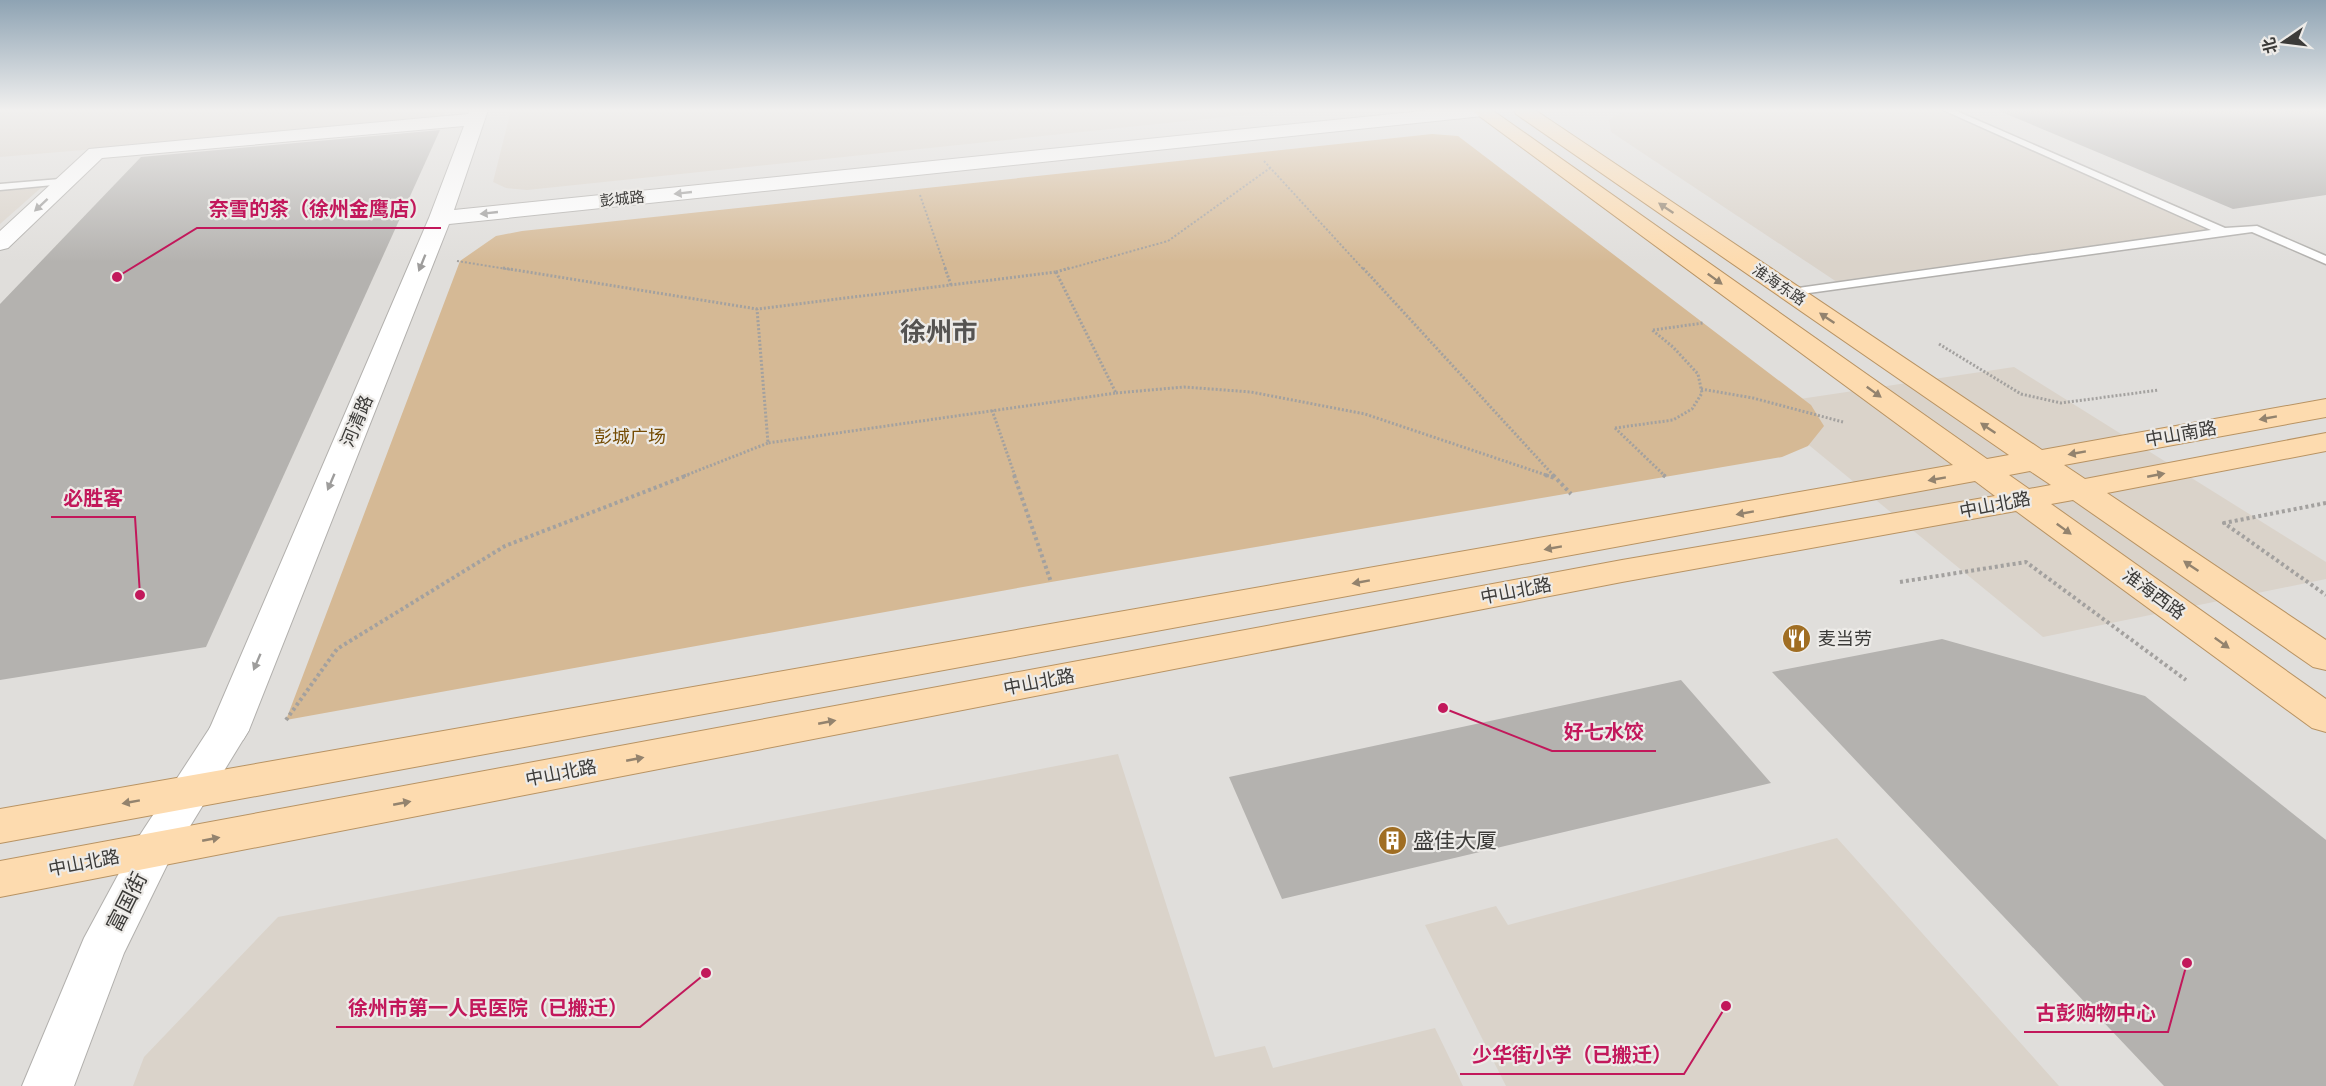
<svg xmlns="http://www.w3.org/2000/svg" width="2326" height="1086" viewBox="0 0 2326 1086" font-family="'Archivo Narrow','Noto Sans SC',sans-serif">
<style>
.built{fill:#dad3ca}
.green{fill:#d5b995}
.building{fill:#b4b2af}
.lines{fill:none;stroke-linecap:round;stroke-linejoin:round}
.service-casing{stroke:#b2b0ad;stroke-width:3}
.minor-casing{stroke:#b2b0ad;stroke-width:2}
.tertiary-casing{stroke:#b2b0ad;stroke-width:2}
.primary-casing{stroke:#b89363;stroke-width:2}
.path-far2{stroke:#a3a19f;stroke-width:2;stroke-dasharray:2 2;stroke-linecap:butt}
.path-far1{stroke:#a3a19f;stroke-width:3;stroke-dasharray:2 2;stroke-linecap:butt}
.path{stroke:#a3a19f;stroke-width:4;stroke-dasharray:3 3;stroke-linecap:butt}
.service{fill:#fff;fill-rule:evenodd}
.minor{fill:#fff;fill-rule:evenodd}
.tertiary{fill:#fff;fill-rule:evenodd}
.primary{fill:#fddbaf;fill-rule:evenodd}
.oneway{fill:#9e9d9c}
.oneway2{fill:#93836e}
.labels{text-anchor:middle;stroke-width:4.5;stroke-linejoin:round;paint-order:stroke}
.far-street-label{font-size:15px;fill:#3c3b39;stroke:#edebe8}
.street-label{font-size:18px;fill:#3c3b39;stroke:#edebe8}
.park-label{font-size:18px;fill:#754c04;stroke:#edebe8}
.poi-label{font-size:18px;fill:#3c3b39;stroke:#edebe8;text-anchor:start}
.near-poi-label{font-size:21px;fill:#3c3b39;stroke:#edebe8;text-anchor:start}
.near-street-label{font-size:21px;fill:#3c3b39;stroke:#edebe8}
.far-town-label{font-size:26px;font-weight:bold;fill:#555351;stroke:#edebe8}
.leader{fill:none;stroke:#c2185b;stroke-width:2}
.callout-dot{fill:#c2185b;stroke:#edebe8;stroke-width:2}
.callout-label{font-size:20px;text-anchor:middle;font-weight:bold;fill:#c2185b;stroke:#edebe8;stroke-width:4.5;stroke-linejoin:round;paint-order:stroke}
</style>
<rect width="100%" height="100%" fill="#e0dedb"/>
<g class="built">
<path d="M0,110H447L442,120L0,157Z"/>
<path d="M511,110H1292L527,190L506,188L493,182Z"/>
<path d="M1652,110H1947L2224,232L1843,286L1611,132L1609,120L1620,113Z"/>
<path d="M43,186L0,224V189Z"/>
<path d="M2014,367L2326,562V579L2043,637L1760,405Z"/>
<path d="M1118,754L1215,1057L1265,1046L1273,1068L1435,1028L1463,1086H133L144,1057L278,917Z"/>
<path d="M1837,838L2059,1086H1506L1425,925L1496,906L1508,925Z"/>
</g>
<path class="green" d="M1432,134L1458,136L1811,405L1824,426L1808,446L1782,457L1051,582L286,720L460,261L496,236L522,231Z"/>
<g class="building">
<path d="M1997,110H2326V195L2233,209Z"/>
<path d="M440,130L206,647L0,680V304L141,157Z"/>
<path d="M1942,639L2145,696L2326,840V1086H2164L1772,672Z"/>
<path d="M1681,680L1771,783L1282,899L1229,777Z"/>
</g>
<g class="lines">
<defs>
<g id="service">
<path d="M1943,110H1954L2225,228L2257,226L2326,256V264L2252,232L1787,296V290L1791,289L2211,230Z"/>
<path d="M60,179L64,180V184L0,190V184Z"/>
</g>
<path id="minor" d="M229,716L243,720L249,730L170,859L124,953L74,1086H22L84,938L138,838L215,720Z"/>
<path id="tertiary" d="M470,110H488L454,210L1432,110H1492L1490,114L1483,116L449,224L249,730L243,740L229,744L215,740L209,730L429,218L464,126L102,158L8,248L0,250V231L89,149L468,114Z"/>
<path id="primary" d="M1471,110H1492L1987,459L2009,455L1516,114L1514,110H1535L2042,450L2326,399V417L2064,465L2085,479L2326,433V451L2107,493L2326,640V670L2313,667L2073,500L2051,504L2326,699V732L2312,728L2016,511L1622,582L0,897V861L1622,560L1995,496L1975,481L0,843V809L1953,465ZM2030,471L2051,485L2029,489L2009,475Z"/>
</defs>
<use href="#service" class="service-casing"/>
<use href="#minor" class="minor-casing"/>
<use href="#tertiary" class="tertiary-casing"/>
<use href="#primary" class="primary-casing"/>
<g class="path-far2">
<path d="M1264,161L1364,270"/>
<path d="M920,195L946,270"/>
<path d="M457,261L513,270"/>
<path d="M1064,270L1168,241L1270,168"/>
</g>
<g class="path-far1">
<path d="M503,268L757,309"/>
<path d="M945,268L951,285"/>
<path d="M1363,268L1554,476"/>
<path d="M1056,272L1069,268"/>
<path d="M1056,272L1116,393L768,443L757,309Z"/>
<path d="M1653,330L1703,323"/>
<path d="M1939,344L2021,394L2061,403L2159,390"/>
<path d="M1701,389L1753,398L1843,422"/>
<path d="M1116,393L1184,387L1251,392L1365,414L1549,476"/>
<path d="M992,410L1015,476"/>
<path d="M1615,428L1673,420L1692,409L1702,393L1698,374L1673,347L1652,330"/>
<path d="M1615,428L1665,476"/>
<path d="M684,476L768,443"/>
</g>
<g class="path">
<path d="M1014,475L1051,582"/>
<path d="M1545,475L1555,478"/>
<path d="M1553,475L1571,494"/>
<path d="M1663,475L1666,477"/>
<path d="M2326,503L2224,523L2326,595"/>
<path d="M1900,582L2026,562L2186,680"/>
<path d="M286,720L337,649L505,546L688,475"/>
</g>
<use href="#service" class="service"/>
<use href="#minor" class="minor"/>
<use href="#tertiary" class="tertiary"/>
<use href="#primary" class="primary"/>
</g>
<defs><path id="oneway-solid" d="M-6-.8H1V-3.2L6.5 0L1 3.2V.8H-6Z" transform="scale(1.5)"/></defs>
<g class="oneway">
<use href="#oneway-solid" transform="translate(683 193) rotate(174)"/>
<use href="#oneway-solid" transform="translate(41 205) rotate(137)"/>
<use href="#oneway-solid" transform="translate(489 213) rotate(174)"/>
<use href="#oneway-solid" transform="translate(422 263) rotate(112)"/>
<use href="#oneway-solid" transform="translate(331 482) rotate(113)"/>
<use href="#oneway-solid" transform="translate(257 662) rotate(113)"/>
</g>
<g class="oneway2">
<use href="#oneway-solid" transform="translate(1666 208) rotate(-146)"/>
<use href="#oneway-solid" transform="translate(1715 279) rotate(36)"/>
<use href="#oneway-solid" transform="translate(1827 318) rotate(-146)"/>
<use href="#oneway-solid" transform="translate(1874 392) rotate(36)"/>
<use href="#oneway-solid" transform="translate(2268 418) rotate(170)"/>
<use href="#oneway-solid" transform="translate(1988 428) rotate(-146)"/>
<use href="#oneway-solid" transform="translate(2077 453) rotate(170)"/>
<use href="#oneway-solid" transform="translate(2156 475) rotate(-11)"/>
<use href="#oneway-solid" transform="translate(1937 479) rotate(170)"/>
<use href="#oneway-solid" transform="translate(1745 513) rotate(170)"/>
<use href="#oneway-solid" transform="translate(2064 529) rotate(36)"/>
<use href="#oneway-solid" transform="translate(1553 548) rotate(170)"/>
<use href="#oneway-solid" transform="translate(2191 566) rotate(-146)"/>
<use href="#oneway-solid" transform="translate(1361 582) rotate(170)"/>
<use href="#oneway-solid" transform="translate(2222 643) rotate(36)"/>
<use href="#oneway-solid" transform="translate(827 722) rotate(-11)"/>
<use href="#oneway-solid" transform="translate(635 759) rotate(-11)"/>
<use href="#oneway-solid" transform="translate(131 802) rotate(170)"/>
<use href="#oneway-solid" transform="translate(402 803) rotate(-11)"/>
<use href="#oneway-solid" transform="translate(211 839) rotate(-11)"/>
</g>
<linearGradient id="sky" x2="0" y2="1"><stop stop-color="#8ea3b3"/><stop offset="0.42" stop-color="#f1f0ef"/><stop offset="1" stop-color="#f1f0ef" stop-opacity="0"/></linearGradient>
<rect width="2326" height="262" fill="url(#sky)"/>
<defs>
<symbol id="restaurant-disc" viewBox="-11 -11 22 22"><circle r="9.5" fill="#a06e23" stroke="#edebe8"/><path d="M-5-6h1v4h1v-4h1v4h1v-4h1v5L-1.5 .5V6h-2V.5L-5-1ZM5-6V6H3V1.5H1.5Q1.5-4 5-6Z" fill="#fff"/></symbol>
<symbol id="building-disc" viewBox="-11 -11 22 22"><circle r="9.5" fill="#a06e23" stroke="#edebe8"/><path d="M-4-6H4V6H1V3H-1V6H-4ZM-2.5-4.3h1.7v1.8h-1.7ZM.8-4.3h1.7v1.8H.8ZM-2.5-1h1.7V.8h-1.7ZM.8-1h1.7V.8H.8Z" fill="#fff"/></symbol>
</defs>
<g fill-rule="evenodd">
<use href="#restaurant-disc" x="1780" y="622" width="33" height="33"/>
<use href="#building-disc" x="1376" y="824" width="33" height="33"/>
</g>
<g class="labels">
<g class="far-street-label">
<text transform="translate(622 199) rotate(-6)" y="5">彭城路</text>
<text transform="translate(1779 285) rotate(34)" y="5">淮海东路</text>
</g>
<g class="street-label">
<text transform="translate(357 421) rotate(-67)" y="6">河清路</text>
<text transform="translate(2181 434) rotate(-10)" y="6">中山南路</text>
<text transform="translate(1995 505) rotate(-11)" y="6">中山北路</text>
<text transform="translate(1516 591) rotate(-11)" y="6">中山北路</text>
<text transform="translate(2154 594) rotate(36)" y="6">淮海西路</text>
<text transform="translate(1039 682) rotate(-11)" y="6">中山北路</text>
<text transform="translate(561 773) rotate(-11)" y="6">中山北路</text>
<text transform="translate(84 863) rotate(-11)" y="6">中山北路</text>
</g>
<g class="park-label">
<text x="630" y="443">彭城广场</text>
</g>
<g class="poi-label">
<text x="1818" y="645">麦当劳</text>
</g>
<g class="near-poi-label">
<text x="1413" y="848">盛佳大厦</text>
</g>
<g class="near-street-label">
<text transform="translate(127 902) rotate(-63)" y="7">富国街</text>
</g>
<g class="far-town-label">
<text x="939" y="341">徐州市</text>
</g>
</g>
<path class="leader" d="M117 277L197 228H441M140 595L135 517H51M1443 708L1552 751H1656M706 973L640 1027H336M2187 963L2168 1032H2024M1726 1006L1684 1074H1460"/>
<g class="callout-dot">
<circle cx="117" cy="277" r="6"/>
<circle cx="140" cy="595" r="6"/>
<circle cx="1443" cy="708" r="6"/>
<circle cx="706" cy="973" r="6"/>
<circle cx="2187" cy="963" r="6"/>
<circle cx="1726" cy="1006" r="6"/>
</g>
<g class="callout-label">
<text x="319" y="216">奈雪的茶（徐州金鹰店）</text>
<text x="93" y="505">必胜客</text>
<text x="1604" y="739">好七水饺</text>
<text x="488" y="1015">徐州市第一人民医院（已搬迁）</text>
<text x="2096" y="1020">古彭购物中心</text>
<text x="1572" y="1062">少华街小学（已搬迁）</text>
</g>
<g transform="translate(2284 42) rotate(256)" stroke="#edebe8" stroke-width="4.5" paint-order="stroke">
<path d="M0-4.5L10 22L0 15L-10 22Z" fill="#3c3b39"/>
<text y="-9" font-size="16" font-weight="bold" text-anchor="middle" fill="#3c3b39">北</text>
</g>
</svg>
